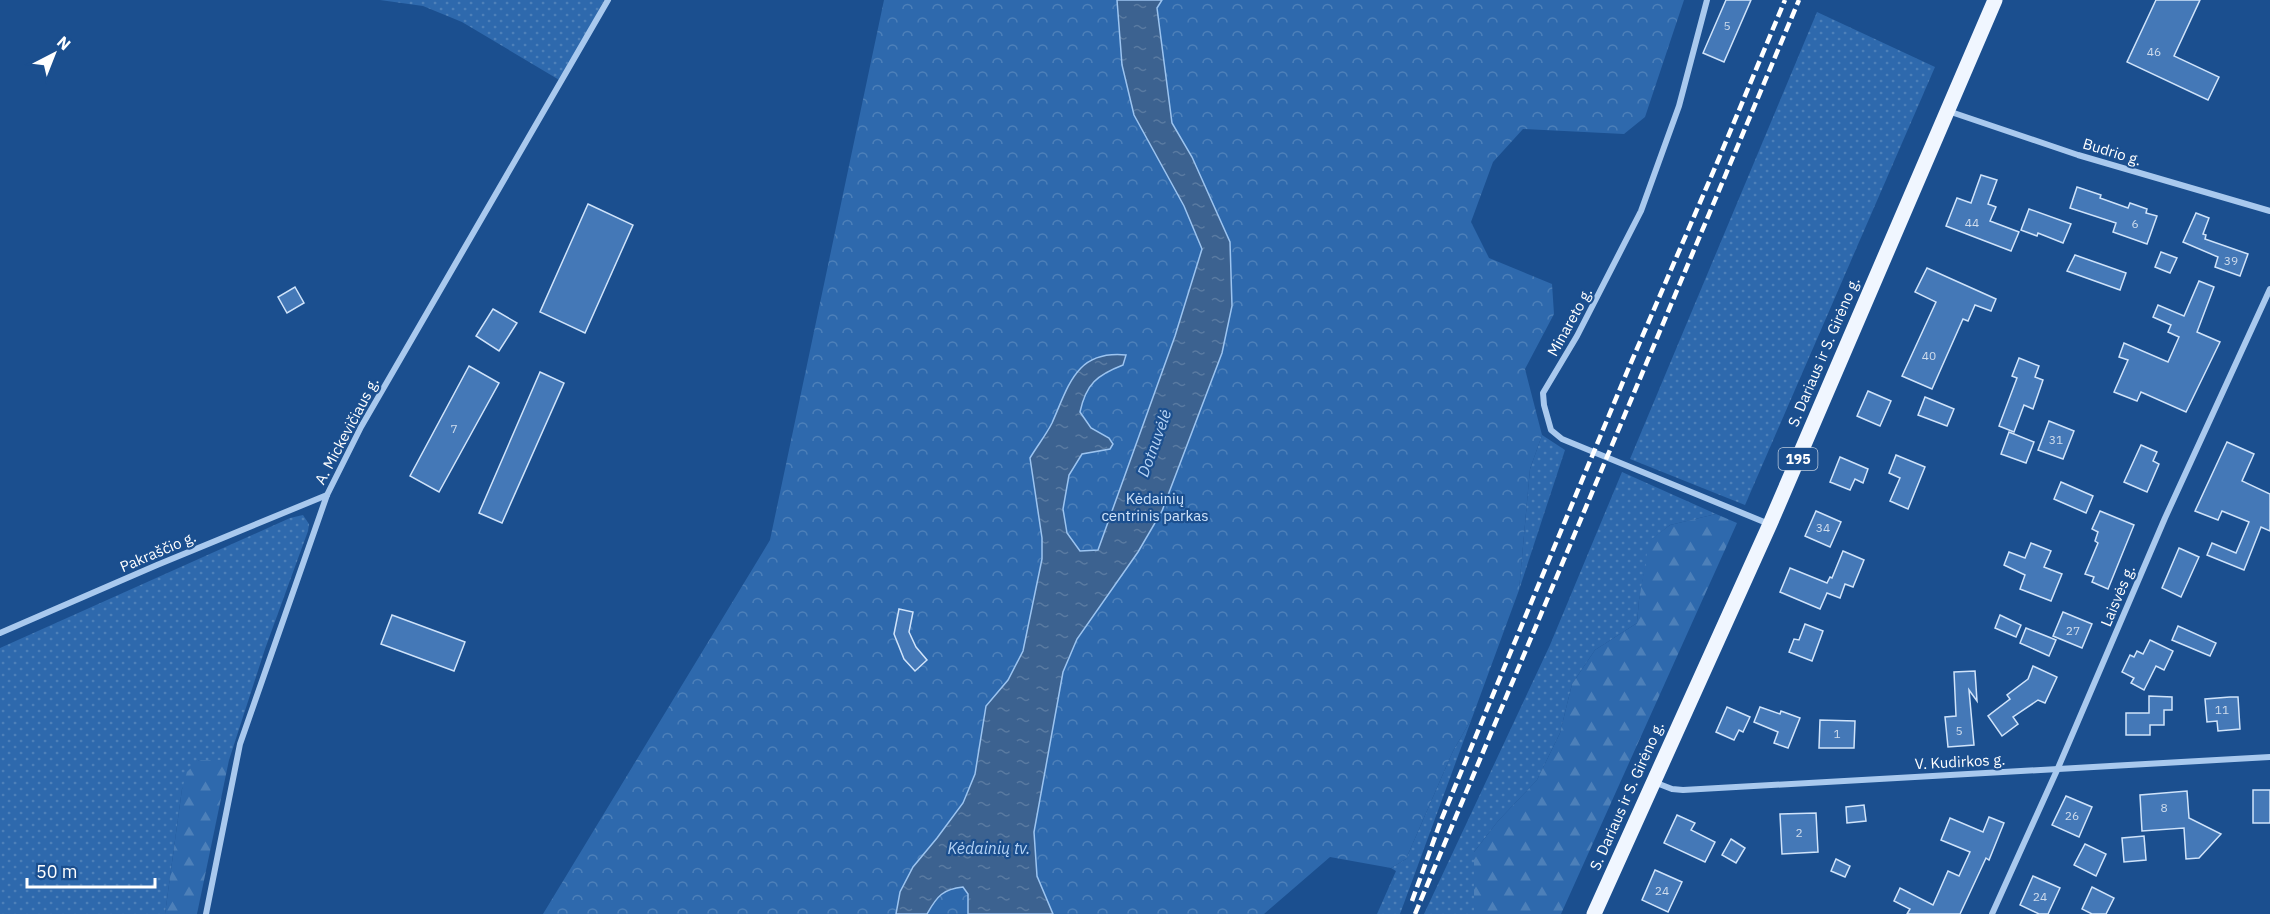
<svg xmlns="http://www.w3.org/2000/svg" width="2270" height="914" viewBox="0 0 2270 914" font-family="'IBM Plex Sans',sans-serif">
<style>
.grass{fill:url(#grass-dots)}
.forest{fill:url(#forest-firs)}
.park{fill:url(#park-crowns)}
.water{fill:url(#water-ripples);stroke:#9cc4f0;stroke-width:1.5}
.building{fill:#4478b7;stroke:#cfe3fa;stroke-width:1.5}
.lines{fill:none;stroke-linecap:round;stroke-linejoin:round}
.street{stroke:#a9c9ee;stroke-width:6}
.primary{stroke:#f0f6ff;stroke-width:15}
.rail{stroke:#fff;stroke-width:4.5;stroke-dasharray:10 4.5;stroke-linecap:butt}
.labels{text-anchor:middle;stroke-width:4.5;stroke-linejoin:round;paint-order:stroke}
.number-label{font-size:12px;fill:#d0dded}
.shield{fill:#1b4f8f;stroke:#bbcadd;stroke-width:1.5}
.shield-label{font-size:14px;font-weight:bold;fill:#fff}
.street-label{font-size:15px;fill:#fff;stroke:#1b4f8f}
.park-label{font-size:15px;fill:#cfe3fa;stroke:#1b4f8f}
.water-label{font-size:16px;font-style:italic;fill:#b5d3f5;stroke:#1b4f8f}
</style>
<defs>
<pattern id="grass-dots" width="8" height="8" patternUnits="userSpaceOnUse" patternTransform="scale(1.5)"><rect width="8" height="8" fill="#2e69ad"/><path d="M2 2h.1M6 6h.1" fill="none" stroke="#4d80b9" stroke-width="1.8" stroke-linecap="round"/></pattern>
<pattern id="forest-firs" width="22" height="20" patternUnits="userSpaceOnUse" patternTransform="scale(1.5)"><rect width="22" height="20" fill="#2e69ad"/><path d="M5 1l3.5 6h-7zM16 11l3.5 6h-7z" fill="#4d80b9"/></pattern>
<pattern id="park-crowns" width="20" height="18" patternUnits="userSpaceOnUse" patternTransform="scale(1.5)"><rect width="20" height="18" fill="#2e69ad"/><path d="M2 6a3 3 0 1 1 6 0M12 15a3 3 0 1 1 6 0" fill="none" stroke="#4d80b9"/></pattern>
<pattern id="water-ripples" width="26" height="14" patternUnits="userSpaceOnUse" patternTransform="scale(1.5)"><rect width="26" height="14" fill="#3c6290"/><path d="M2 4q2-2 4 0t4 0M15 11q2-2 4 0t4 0" fill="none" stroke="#597aa1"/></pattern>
</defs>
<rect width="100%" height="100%" fill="#1b4f8f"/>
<g class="grass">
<path d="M380,0H604L561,81L462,22L423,6Z"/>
<path d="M1817,12L1935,67L1745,505L1630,459Z"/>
<path d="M1542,435L1565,450L1519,590L1530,469Z"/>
<path d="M1622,472L1716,514L1670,525L1650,541L1639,600L1637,623L1595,650L1572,684L1560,733L1537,780L1498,821L1474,852V914H1424L1550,645Z"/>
<path d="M303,515L309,524L308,531L265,649L229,760H199L182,789L165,914H0V648L290,518Z"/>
<path d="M1472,718L1400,914H1377L1396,871L1391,868L1406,859L1453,751Z"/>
</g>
<g class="forest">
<path d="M1716,514L1737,523L1561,914H1474V852L1498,821L1537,780L1560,733L1572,684L1595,650L1637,623L1639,600L1649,541L1670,525Z"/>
<path d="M199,760H229L197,914H165L182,789L187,772Z"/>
</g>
<path class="park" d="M884,0H1684L1645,117L1624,134L1523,129L1493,162L1471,222L1489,258L1552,284L1554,314L1525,369L1542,435L1530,469L1519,590L1472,718L1453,751L1406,859L1391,868L1330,857L1264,914H543L770,540Z"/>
<path class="water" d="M1117,0H1162L1157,8L1172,123L1192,157L1230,242L1232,306L1222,353L1162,511L1138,552L1077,639L1063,672L1034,832L1037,876L1053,914H968V894L963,887C943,889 937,896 927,914H896L900,892L913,867L937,838L963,803L975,774L986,706L1008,680L1023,651L1042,559V538L1030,458C1037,446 1046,435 1052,423C1069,385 1076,350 1126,355L1123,365C1097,375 1086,384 1080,412L1091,428L1109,438L1113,444L1110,449L1082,454L1069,475L1063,509L1067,533L1080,551L1098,550L1175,336L1202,249L1184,206L1134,115L1122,65Z"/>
<g class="building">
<path d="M1726,0H1751L1724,62L1703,53Z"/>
<path d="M2156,0H2200L2174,56L2219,77L2208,100L2127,62Z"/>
<path d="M1981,175L1997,180L1988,204L1996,207L1990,221L2019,232L2011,251L1946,226L1957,198L1971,203Z"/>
<path d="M2077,187L2101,195L2100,198L2128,208L2130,203L2147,209L2146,213L2157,216L2147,244L2113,232L2116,223L2070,208Z"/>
<path d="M588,204L633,225L585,333L540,312Z"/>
<path d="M2029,209L2071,224L2063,243L2038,233L2037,236L2021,230Z"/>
<path d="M2196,213L2209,218L2203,234L2206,235L2205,239L2248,254L2240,276L2215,267L2218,257L2183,242Z"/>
<path d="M2161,252L2177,258L2170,273L2155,267Z"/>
<path d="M2075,255L2126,273L2120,290L2067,271Z"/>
<path d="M1927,268L1996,299L1991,311L1975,305L1968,321L1963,319L1932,389L1902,376L1936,302L1915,292Z"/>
<path d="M2199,281L2214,287L2197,332L2220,342L2186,412L2141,392L2137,401L2114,392L2128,360L2119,357L2124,343L2168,362L2179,337L2168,332L2171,325L2153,317L2158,305L2184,316Z"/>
<path d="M295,287L304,303L287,313L278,297Z"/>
<path d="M493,309L517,323L499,351L476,336Z"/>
<path d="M2019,358L2039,366L2035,377L2043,380L2033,409L2024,405L2014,432L1999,426L2017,378L2012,376Z"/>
<path d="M469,366L499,383L439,492L410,476Z"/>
<path d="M540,372L564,383L502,523L479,513Z"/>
<path d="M1868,391L1891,401L1880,426L1857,416Z"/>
<path d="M1925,397L1954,409L1947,426L1918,415Z"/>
<path d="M2049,421L2074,431L2063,459L2038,450Z"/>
<path d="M2009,432L2034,442L2026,463L2001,454Z"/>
<path d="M2227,442L2254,454L2242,481L2270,494V531L2261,527L2244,570L2207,555L2212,543L2236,553L2249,522L2222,511L2218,520L2195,511Z"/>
<path d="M2141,445L2157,452L2153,461L2159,464L2147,492L2124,482Z"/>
<path d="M1896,455L1925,467L1908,509L1890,501L1900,478L1889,473Z"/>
<path d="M1840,457L1868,469L1863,483L1855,479L1850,490L1830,482Z"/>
<path d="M2061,482L2093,496L2086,513L2054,499Z"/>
<path d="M1816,511L1841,522L1830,547L1805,536Z"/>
<path d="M2100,511L2134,525L2108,589L2092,582L2094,577L2085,574L2098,543L2095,541L2098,532L2092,529Z"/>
<path d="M2031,543L2051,551L2044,567L2062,574L2051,601L2020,589L2025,575L2004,565L2009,552L2025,558Z"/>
<path d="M2179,548L2199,557L2181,597L2162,588Z"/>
<path d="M1843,551L1864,560L1853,587L1845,584L1840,598L1827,593L1820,609L1780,592L1790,568L1827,583L1830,577L1832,578Z"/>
<path d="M899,609L913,612L909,632L916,647L927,660L915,671L904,659L894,634Z"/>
<path d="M2063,612L2092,624L2082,648L2053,636Z"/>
<path d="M392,615L465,642L454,671L381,644Z"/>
<path d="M2000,615L2021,625L2016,637L1995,628Z"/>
<path d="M1805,624L1823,631L1812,661L1789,652L1794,639L1799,640Z"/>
<path d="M2178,626L2216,643L2210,656L2172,640Z"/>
<path d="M2026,628L2056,640L2049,656L2020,643Z"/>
<path d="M2150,640L2173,651L2164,670L2156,666L2144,690L2131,683L2134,678L2122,672L2130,655L2134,657L2137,651L2143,654Z"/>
<path d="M2033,666L2057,677L2045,703L2038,700L2013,717L2018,724L2002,736L1988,716L2010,699L2007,695L2028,679Z"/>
<path d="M1975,671L1977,701L1969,690L1974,745L1948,747L1945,717L1956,716L1954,672Z"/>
<path d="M2149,696L2172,697V710H2164V725H2150V735H2126V713H2149Z"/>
<path d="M2230,697H2238L2240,729L2218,731L2217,721L2207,722L2205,699Z"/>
<path d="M1727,707L1750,717L1743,732L1739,730L1734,740L1716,732Z"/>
<path d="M1760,707L1780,714L1781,711L1800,718L1788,748L1774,743L1778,732L1754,722Z"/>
<path d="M1820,720L1855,721L1854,748H1819Z"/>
<rect x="2253" y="790" width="17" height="33"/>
<path d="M2187,791L2189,818L2221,834L2199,858L2186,859L2184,828L2142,831L2140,795Z"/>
<path d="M2066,796L2092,807L2079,837L2052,825Z"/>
<path d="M1864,805L1866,821L1847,823L1846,807Z"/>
<path d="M1816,813L1818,852L1782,854L1780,814Z"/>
<path d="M1677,815L1695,823L1691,830L1715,842L1705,862L1664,843Z"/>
<path d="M1989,817L2004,823L1989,860L1986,858L1960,914H1907L1910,909L1894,901L1900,888L1933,905L1948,871L1959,876L1970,852L1941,840L1950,818L1983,832Z"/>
<path d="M2144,836L2146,860L2124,862L2122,838Z"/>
<path d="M1731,839L1745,848L1736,863L1722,855Z"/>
<path d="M2085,844L2106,854L2096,876L2074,865Z"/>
<path d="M1836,859L1850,866L1845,877L1831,871Z"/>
<path d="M1655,870L1682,882L1668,912L1642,900Z"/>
<path d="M2033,876L2060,888L2048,914H2039L2020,905Z"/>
<path d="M2092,887L2114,898L2106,914H2092L2082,909Z"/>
</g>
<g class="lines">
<g class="street">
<path d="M1707,0L1679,106L1641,211L1577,336L1543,393L1544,405L1551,430L1562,439L1769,524"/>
<path d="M1948,111L2078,155L2270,211"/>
<path d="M0,633L157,565L327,495"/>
<path d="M1654,782L1672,789L1683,790L2270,757"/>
<path d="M206,914L240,744L327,495L361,427L608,0"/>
<path d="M1992,914L2058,768L2165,518L2270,289"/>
</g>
<path class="primary" d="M1594,914L1770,524L1995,0"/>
<g class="rail">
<path d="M1412,901L1440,823L1504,668L1627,372L1717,163L1785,0"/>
<path d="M1415,914L1799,0"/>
</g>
</g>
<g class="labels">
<g class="number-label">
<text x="1727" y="30">5</text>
<text x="2154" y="56">46</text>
<text x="1972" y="227">44</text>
<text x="2135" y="228">6</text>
<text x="2231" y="265">39</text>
<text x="1929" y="360">40</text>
<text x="454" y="433">7</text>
<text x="2056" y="444">31</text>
<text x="1823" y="532">34</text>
<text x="2073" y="635">27</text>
<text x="2222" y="714">11</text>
<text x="1959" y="735">5</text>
<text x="1837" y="738">1</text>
<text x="2164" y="812">8</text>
<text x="2072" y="820">26</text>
<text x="1799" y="837">2</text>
<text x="1662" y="895">24</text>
<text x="2040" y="901">24</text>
</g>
<rect class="shield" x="1778.5" y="448" width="39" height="22" rx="4.5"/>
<g class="shield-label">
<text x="1798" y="464">195</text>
</g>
<g class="street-label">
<text transform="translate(2112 152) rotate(17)" y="5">Budrio g.</text>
<text transform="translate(1570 322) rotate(-61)" y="5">Minareto g.</text>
<text transform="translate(1824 352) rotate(-67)" y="5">S. Dariaus ir S. Girėno g.</text>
<text transform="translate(347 431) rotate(-62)" y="5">A. Mickevičiaus g.</text>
<text transform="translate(158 552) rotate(-23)" y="5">Pakraščio g.</text>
<text transform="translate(2118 596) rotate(-67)" y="5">Laisvės g.</text>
<text transform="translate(1960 762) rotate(-3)" y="5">V. Kudirkos g.</text>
<text transform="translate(1627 796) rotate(-66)" y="5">S. Dariaus ir S. Girėno g.</text>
</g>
<g class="park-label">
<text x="1155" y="504">Kėdainių<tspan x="1155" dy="17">centrinis parkas</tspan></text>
</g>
<g class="water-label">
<text transform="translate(1154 443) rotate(-70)" y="6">Dotnuvėlė</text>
<text x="989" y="854">Kėdainių tv.</text>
</g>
</g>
<g transform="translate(54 54) rotate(42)" stroke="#1b4f8f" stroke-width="4.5" paint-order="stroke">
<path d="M0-4.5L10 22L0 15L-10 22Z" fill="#ffffff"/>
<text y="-9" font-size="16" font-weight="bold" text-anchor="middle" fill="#ffffff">N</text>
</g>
<path d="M27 878v9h128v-9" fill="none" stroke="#ffffff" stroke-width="3"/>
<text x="36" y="878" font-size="18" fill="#ffffff" stroke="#1b4f8f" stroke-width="4.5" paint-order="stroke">50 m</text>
</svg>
